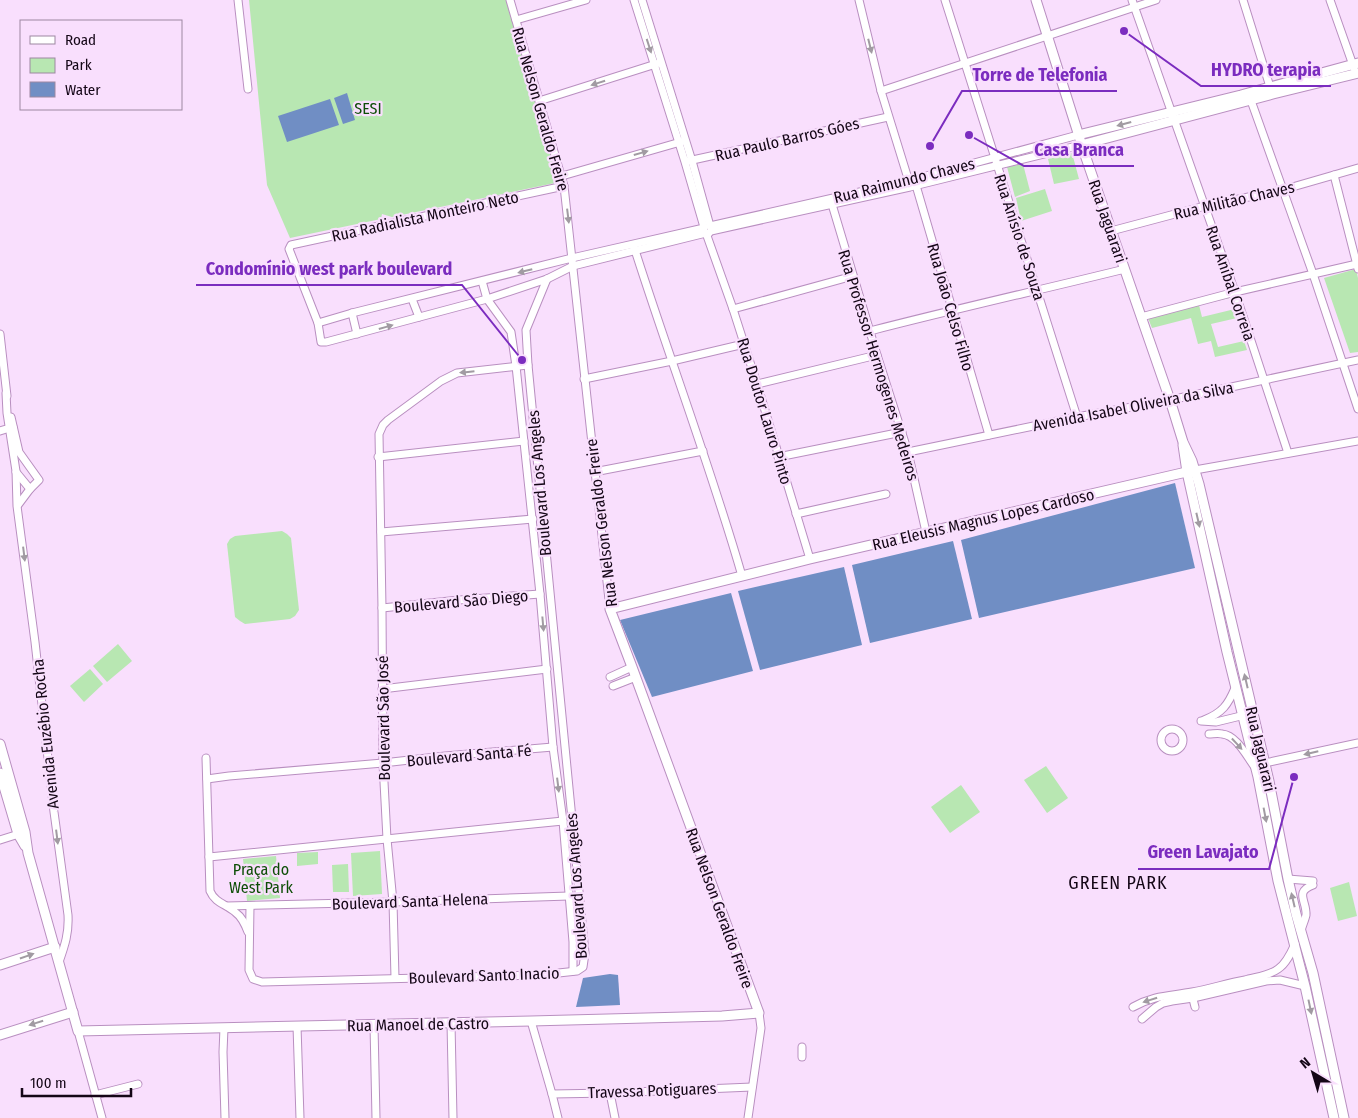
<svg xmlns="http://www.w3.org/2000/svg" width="1358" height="1118" viewBox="0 0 1358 1118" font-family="'Fira Sans Condensed',sans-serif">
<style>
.green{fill:#b8e7b2}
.water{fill:#708ec4}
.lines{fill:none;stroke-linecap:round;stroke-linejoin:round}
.minor-casing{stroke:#b98fc0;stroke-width:9}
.major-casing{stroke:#b98fc0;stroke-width:11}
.minor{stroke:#fff;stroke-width:7}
.major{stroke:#fff;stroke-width:9}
.oneway{fill:#a19ba2}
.labels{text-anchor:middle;stroke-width:4.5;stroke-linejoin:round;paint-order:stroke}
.park-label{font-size:16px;fill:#0d4e06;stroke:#f9dffd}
.street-label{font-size:16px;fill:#140616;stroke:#f9dffd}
.neighbourhood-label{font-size:18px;letter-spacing:1px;fill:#140616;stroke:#f9dffd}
.leader{fill:none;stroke:#7b2cbf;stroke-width:2}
.callout-dot{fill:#7b2cbf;stroke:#f9dffd;stroke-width:2}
.callout-label{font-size:18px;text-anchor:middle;font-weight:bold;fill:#7b2cbf;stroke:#f9dffd;stroke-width:4.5;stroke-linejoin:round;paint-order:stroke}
</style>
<rect width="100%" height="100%" fill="#f9dffd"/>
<g class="green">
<path d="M249,0H506L560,182L392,217L382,214L381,219L290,238L267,185Z"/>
<path d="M1072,153L1079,179L1054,184L1048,159Z"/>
<path d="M1023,164L1030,191L1015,197L1007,167Z"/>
<path d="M1045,189L1052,211L1021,221L1016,198Z"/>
<path d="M1356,269L1358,278V352L1350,353L1324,278Z"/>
<path d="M1229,294L1230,298L1199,305L1202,317L1235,309L1237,318L1211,324L1218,347L1244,341L1247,350L1215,357L1211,341L1198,344L1191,318L1152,328L1148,318Z"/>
<path d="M282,531L287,534L291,538L299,610L295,616L290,619L245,624L240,621L235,617L227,544L230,539L235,536Z"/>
<path d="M118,644L132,661L107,682L93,666Z"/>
<path d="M90,669L103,684L84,702L70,686Z"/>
<path d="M1046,766L1068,798L1047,813L1024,780Z"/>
<path d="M961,785L980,812L950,833L931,807Z"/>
<path d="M380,851L382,894L353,896L351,853Z"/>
<path d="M318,852V864L297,866V853Z"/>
<path d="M276,856L280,898L247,901L243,859Z"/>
<path d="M348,864L349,892H333L332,865Z"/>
<path d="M1349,882L1357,916L1338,921L1330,888Z"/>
</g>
<g class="water">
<path d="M347,93L355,120L343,124L334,98Z"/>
<path d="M330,99L339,125L287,142L278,116Z"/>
<path d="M1175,483L1195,568L979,618L961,540Z"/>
<path d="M953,541L972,619L870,643L852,565Z"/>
<path d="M844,567L862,645L760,670L738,591Z"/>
<path d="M731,593L753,671L652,697L620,620Z"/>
<path d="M610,974L618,975L620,1005L576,1007L583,978Z"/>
</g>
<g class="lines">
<defs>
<g id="minor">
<path d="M238,0L248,89"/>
<path d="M510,0L564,186L610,609"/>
<path d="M634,0L685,162L704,227"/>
<path d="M642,0L692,161L710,226"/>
<path d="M859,0L881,91L910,185"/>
<path d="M945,0L1077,417"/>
<path d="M1132,0L1235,292L1288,453"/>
<path d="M1243,0L1271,90"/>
<path d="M1330,0L1354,68"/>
<path d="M516,20L586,0"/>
<path d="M881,91L1156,0"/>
<path d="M1249,95L1313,274L1358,409"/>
<path d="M539,101L659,63"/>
<path d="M688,161L888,117"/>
<path d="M1334,175L1358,269"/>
<path d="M562,176L684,141"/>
<path d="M915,182L989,435"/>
<path d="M564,186L291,245L289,249L318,323L321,342H326L487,299L547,279L573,266L706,233L708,234L711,231L910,187L1081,145"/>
<path d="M831,201L877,355L908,452L926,532"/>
<path d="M710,226L908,181L1078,135"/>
<path d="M1111,231L1205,206L1282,190L1358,168"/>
<path d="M706,233L733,309L757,384L810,559"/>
<path d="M634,247C669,357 710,465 742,576"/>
<path d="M482,281L487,299L511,332L516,366L540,594L553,747L563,821L573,942V971"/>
<path d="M412,299L419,317"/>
<path d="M733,309L853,276"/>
<path d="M352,313L357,334"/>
<path d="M1141,317L1235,292L1357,264"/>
<path d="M318,323L352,313L572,258L704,228"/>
<path d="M870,331C955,309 1040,290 1125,269"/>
<path d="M0,334L7,396"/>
<path d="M584,379L672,361L744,344"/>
<path d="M757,384L877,355"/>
<path d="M6,393L7,413L16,471L17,506L35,642L54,812L68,915C69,933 65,945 59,962"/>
<path d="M11,417L19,452L39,480L30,489L18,505"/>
<path d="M0,431L13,427"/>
<path d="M908,452L1077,417L1170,400L1358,360"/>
<path d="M378,457L524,441"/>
<path d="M778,457L902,432"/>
<path d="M1195,470L1358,441"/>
<path d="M16,472L30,489"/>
<path d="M594,472L703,451"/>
<path d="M796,514L886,494"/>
<path d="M381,532L533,519"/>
<path d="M382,608L459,600L540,594"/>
<path d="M610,677L632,667"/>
<path d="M613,686L636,677"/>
<path d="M382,689L547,669"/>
<path d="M1204,720C1222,713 1228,705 1235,688"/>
<path d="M1201,721L1216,722L1253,713"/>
<circle cx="1172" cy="740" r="11"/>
<path d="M1209,734C1213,734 1218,733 1222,734C1236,735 1246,755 1254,766"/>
<path d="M206,758L210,891C215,903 226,904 235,912C242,917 245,924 248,932"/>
<path d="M1265,763L1358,743"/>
<path d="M207,779L229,776L383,763L445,756L553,747"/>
<path d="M0,840L22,833"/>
<path d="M209,857L563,821"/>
<path d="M1288,879L1313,881"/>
<path d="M227,906L393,902L569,896"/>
<path d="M250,906L249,970L253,979L262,982L540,975L577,971L583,967L585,953L528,365L526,330L547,279"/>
<path d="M1301,931C1302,926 1305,920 1306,915C1307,901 1294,892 1313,885"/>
<path d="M395,978L393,902L387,839L383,763L382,608L379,434L383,425L388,420L441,381L457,373L528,365"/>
<path d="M1192,995L1195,1007"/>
<path d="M1133,1007C1154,995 1170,996 1192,992C1210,989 1227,983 1245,980C1255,977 1269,976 1278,969C1286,964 1291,953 1295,944"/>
<path d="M1142,1019L1156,1007L1163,1003L1172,1001L1193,998L1266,981L1280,980L1305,986"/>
<path d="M531,1021L552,1094L558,1118"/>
<path d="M451,1023L453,1118"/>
<path d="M374,1025L376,1118"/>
<path d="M297,1026L300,1118"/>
<path d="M224,1028L223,1052L225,1118"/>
<path d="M78,1031L102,1118"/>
<path d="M802,1047V1057"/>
<path d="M610,1093L615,1118"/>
<path d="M552,1094L610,1093L752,1087"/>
<path d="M95,1095L138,1084"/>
<path d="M748,1118L761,1028L759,1013"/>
</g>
<g id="major">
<path d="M1036,0L1084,152L1170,400L1183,442L1192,461L1199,484L1269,781L1288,879L1296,914L1313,973L1344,1118"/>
<path d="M1078,135L1241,95L1358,63"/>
<path d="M1081,145L1273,94L1358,73"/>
<path d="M1183,445L1187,472L1227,652L1258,777L1278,881L1305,986L1334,1118"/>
<path d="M0,744L25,832L28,853L78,1031L531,1021L722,1016L759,1013L632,667L610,609L810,559L1195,470"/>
<path d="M0,773L18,834L25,846"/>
<path d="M0,965L55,947"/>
<path d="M0,1035L73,1012"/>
</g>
</defs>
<use href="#minor" class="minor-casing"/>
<use href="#major" class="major-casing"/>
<use href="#minor" class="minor"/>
<use href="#major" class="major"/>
</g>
<defs><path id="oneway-solid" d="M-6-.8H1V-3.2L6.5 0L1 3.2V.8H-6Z" transform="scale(1.25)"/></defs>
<g class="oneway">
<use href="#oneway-solid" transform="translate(649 46) rotate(72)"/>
<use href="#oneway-solid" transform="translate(870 46) rotate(76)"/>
<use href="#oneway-solid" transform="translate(598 83) rotate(162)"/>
<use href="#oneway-solid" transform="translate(1124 124) rotate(165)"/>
<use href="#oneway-solid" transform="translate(641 153) rotate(-16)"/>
<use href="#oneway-solid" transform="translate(568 216) rotate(83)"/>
<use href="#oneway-solid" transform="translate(525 271) rotate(166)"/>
<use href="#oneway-solid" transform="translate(386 327) rotate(-16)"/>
<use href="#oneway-solid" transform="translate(467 372) rotate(174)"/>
<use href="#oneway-solid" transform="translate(1198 520) rotate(77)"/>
<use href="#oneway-solid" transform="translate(24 554) rotate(83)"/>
<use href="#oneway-solid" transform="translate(543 624) rotate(85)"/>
<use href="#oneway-solid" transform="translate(1246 681) rotate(-103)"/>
<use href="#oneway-solid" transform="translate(1237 744) rotate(47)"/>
<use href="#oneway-solid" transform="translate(1311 753) rotate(167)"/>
<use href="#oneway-solid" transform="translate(558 785) rotate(83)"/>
<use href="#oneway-solid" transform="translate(1265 815) rotate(79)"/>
<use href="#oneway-solid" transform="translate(57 837) rotate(83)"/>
<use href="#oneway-solid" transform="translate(1293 900) rotate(-103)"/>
<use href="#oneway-solid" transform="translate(27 956) rotate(-19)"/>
<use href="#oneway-solid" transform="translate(1150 1000) rotate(162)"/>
<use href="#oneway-solid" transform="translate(1310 1007) rotate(78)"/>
<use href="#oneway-solid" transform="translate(36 1023) rotate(163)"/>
</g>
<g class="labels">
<g class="park-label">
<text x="368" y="114">SESI</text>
<text x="261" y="875">Praça do<tspan x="261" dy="18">West Park</tspan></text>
</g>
<g class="street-label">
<text transform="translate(541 109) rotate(74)" y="6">Rua Nelson Geraldo Freire</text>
<text transform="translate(787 139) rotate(-13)" y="6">Rua Paulo Barros Góes</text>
<text transform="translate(904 180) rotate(-14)" y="6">Rua Raimundo Chaves</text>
<text transform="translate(1234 200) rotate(-13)" y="6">Rua Militão Chaves</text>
<text transform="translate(425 216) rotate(-12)" y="6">Rua Radialista Monteiro Neto</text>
<text transform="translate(1108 221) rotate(71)" y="6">Rua Jaguarari</text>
<text transform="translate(1020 237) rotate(72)" y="6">Rua Anísio de Souza</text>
<text transform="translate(1231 283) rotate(71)" y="6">Rua Aníbal Correia</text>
<text transform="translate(951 307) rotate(74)" y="6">Rua João Celso Filho</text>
<text transform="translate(879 365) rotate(73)" y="6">Rua Professor Hermogenes Medeiros</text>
<text transform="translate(1133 406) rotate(-11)" y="6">Avenida Isabel Oliveira da Silva</text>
<text transform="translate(765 411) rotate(73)" y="6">Rua Doutor Lauro Pinto</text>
<text transform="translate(539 483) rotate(-95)" y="6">Boulevard Los Angeles</text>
<text transform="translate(983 519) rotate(-13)" y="6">Rua Eleusis Magnus Lopes Cardoso</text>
<text transform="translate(601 523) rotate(-97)" y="6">Rua Nelson Geraldo Freire</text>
<text transform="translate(461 601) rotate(-5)" y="6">Boulevard São Diego</text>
<text transform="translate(383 718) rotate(-91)" y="6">Boulevard São José</text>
<text transform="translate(45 734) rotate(-96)" y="6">Avenida Euzébio Rocha</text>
<text transform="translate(1261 749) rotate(77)" y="6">Rua Jaguarari</text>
<text transform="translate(469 755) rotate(-5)" y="6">Boulevard Santa Fé</text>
<text transform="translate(576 886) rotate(-94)" y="6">Boulevard Los Angeles</text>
<text transform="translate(410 901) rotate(-2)" y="6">Boulevard Santa Helena</text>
<text transform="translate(720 908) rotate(70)" y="6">Rua Nelson Geraldo Freire</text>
<text transform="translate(484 975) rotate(-2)" y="6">Boulevard Santo Inacio</text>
<text transform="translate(418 1024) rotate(-1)" y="6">Rua Manoel de Castro</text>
<text transform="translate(652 1090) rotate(-2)" y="6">Travessa Potiguares</text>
</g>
<g class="neighbourhood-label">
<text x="1118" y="889">GREEN PARK</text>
</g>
</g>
<path class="leader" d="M1124 31L1201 86H1331M930 146L962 91H1117M969 135L1024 166H1134M522 360L462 285H196M1294 777L1269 869H1138"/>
<g class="callout-dot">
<circle cx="1124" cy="31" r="5"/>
<circle cx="930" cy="146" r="5"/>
<circle cx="969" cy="135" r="5"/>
<circle cx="522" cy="360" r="5"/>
<circle cx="1294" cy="777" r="5"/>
</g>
<g class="callout-label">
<text x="1266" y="76">HYDRO terapia</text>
<text x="1040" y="81">Torre de Telefonia</text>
<text x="1079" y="156">Casa Branca</text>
<text x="329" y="275">Condomínio west park boulevard</text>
<text x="1203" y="858">Green Lavajato</text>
</g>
<rect x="20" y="20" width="162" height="90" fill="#f9dffd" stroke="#9d88a1"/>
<rect x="30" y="36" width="25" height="8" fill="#ffffff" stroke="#9d88a1"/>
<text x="65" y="45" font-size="15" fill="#140616">Road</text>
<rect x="30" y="58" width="25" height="15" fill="#b8e7b2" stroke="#9d88a1"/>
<text x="65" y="70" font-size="15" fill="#140616">Park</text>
<rect x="30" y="82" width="25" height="15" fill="#708ec4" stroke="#9d88a1"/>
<text x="65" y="95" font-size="15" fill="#140616">Water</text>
<g transform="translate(1313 1073) rotate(322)" stroke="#f9dffd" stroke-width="4" paint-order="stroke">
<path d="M0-4L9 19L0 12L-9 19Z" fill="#140616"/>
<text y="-8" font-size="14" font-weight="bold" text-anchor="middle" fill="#140616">N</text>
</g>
<path d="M22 1088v8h109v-8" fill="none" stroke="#140616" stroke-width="2.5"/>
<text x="30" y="1088" font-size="15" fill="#140616" stroke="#f9dffd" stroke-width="4" paint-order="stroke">100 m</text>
</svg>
